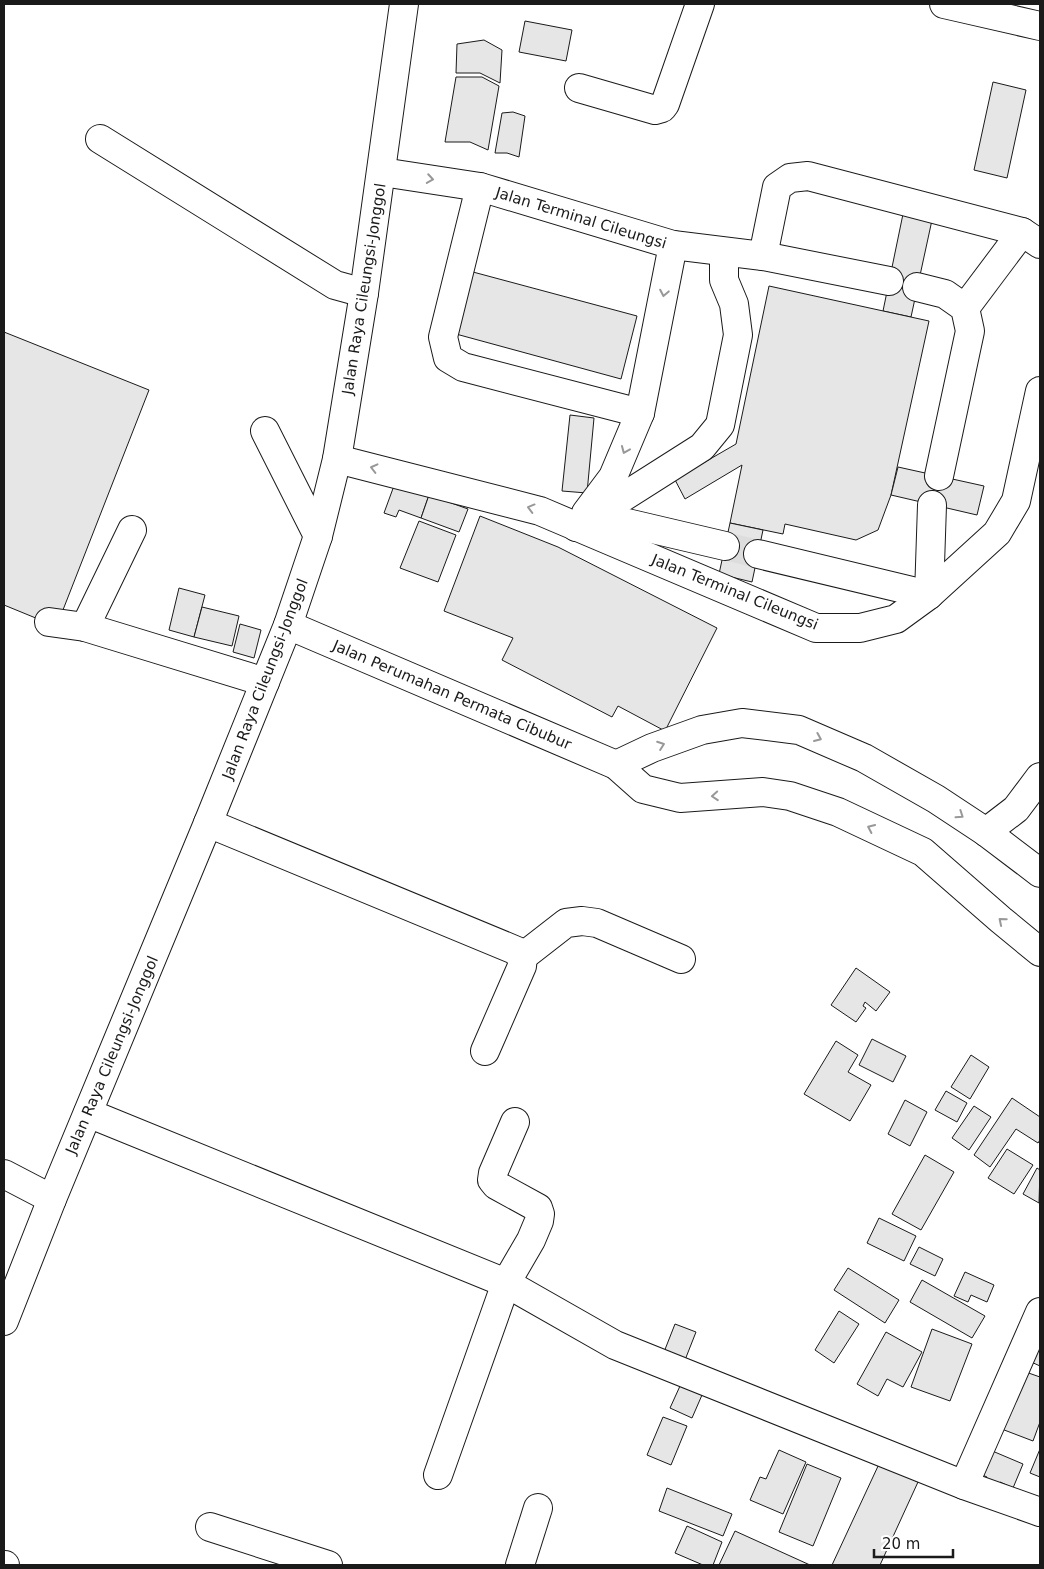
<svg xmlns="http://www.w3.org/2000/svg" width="1044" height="1569" viewBox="0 0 1044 1569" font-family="'DejaVu Sans',sans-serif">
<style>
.building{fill:#e6e6e6;stroke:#1a1a1a}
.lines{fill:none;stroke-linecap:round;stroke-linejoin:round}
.minor-tunnel{stroke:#ddd;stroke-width:28;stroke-dasharray:28 14;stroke-linecap:butt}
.minor-casing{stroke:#1a1a1a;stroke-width:30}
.major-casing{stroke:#1a1a1a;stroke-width:30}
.minor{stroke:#fff;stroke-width:28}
.major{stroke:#fff;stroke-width:28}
.oneway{stroke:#989898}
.labels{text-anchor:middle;stroke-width:4;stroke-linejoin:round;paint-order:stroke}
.street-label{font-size:15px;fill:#1a1a1a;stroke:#fff}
</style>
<rect width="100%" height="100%" fill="#fff"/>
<g class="building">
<path d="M525,21L572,30L566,61L519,52Z"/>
<path d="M484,40L502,50L500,83L480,73H456L457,44Z"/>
<path d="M456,77H482L499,86L488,150L470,142H445Z"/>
<path d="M993,82L1026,90L1007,178L974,170Z"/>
<path d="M513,112L525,116L519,157L507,153H495L502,113Z"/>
<path d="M903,214L932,220L911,317L883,311Z"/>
<path d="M473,272L637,316L621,379L456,334Z"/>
<path d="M769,286L929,321L891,495L878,530L856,540L785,524L783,534L730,523L742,465L685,499L673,476L698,466L736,444Z"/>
<path d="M4,332L149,390L61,615L43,621L4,605Z"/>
<path d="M570,415L594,418L587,493L562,491Z"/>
<path d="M898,467L984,486L977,515L891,495Z"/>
<path d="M395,483L429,495L421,518L399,510L396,517L384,513Z"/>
<path d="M429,495L468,509L459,532L421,518Z"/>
<path d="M480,516L558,547L717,628L665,731L618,706L612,717L502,660L513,638L444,611Z"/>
<path d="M419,521L456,535L438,582L400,568Z"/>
<path d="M730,523L763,530L752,582L719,574Z"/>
<path d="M179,588L205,595L194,637L169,630Z"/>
<path d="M202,607L239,616L232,646L194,637Z"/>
<path d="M240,624L261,630L254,658L233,652Z"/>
<path d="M856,968L890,992L876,1011L865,1002L863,1006L866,1008L856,1022L831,1005Z"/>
<path d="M872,1039L906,1056L893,1082L859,1065Z"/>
<path d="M836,1041L858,1055L848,1072L871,1085L850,1121L804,1094Z"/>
<path d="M971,1055L989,1067L970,1099L951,1087Z"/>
<path d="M946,1091L967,1103L957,1122L935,1110Z"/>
<path d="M1012,1098L1040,1117V1140L1038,1143L1016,1129L990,1167L974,1155Z"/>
<path d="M905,1100L927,1112L910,1146L888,1134Z"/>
<path d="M974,1106L991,1117L969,1150L952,1138Z"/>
<path d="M1007,1149L1033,1165L1014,1194L988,1178Z"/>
<path d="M925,1155L954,1172L921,1230L892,1214Z"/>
<path d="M1037,1168L1040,1170L1039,1203L1023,1194Z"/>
<path d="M879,1218L916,1236L904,1261L867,1243Z"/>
<path d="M919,1247L943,1259L935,1276L910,1264Z"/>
<path d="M848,1268L899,1300L885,1323L834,1290Z"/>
<path d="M965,1272L994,1285L987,1302L971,1295L968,1302L954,1296Z"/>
<path d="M922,1280L985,1316L972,1338L910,1302Z"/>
<path d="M839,1311L859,1324L834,1363L815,1350Z"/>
<path d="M675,1324L696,1332L685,1360L664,1352Z"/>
<path d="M932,1329L972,1344L950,1401L911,1387Z"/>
<path d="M1040,1329V1366L1029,1361Z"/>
<path d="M886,1332L922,1352L903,1387L887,1379L878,1396L857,1384Z"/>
<path d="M1020,1370L1040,1377V1422L1033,1441L999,1428Z"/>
<path d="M680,1386L702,1395L692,1418L670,1408Z"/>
<path d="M663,1417L687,1426L671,1465L647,1455Z"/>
<path d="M1040,1449V1477L1030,1473Z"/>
<path d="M779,1450L806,1462L783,1514L750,1500L760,1477L766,1479Z"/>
<path d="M990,1450L1023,1464L1013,1488L1000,1482L996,1492L983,1487L987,1477L980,1474Z"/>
<path d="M807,1464L841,1478L813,1546L779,1532Z"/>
<path d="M879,1464L918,1482L880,1565H832Z"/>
<path d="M667,1488L732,1514L723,1536L659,1511Z"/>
<path d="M687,1526L722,1542L713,1565H703L675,1553Z"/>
<path d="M735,1531L810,1565H719Z"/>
</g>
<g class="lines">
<path class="minor-tunnel" d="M725,546L758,554"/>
<defs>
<g id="minor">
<path d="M944,4L1040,26"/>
<path d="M579,88L655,110L662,108L665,104L700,4"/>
<path d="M100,139L335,285L364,293"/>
<path d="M382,172L480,187L673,245L763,256L889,281"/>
<path d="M480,187L443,337L448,358L463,367L640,413"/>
<path d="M763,256L777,187L790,178L808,176L1022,232L1040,244"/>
<path d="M917,287L945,294L965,308L970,331L939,476"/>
<path d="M965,308L1022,232"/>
<path d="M265,431L318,536"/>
<path d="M337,459L540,511L816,628H860L896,619L929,595L997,533L1016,501L1040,391"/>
<path d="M586,513L613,477L640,413L673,245"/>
<path d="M580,526L627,523L725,546"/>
<path d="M576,527L702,447L720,425L738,335L734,304L724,280V252"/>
<path d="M758,554L929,595L932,505"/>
<path d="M49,622L85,627L265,682"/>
<path d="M288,625L616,765L643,789L680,798L763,792L790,796L838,812L923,852L1001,920L1040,952"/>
<path d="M85,627L132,530"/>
<path d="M616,765L652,748L702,730L742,723L799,730L864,758L936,799L986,832L1040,873"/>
<path d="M208,823L517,951C521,954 523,960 522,966L485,1051"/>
<path d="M986,832L1016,809L1040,777"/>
<path d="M521,958L566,923L582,921L597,923L681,959"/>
<path d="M88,1113L506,1283L615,1345L964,1485L1040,1512"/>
<path d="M4,1174L52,1199"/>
<path d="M438,1475L506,1283L531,1240L539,1221L540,1214L538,1208L496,1185L492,1180L493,1173L515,1122"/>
<path d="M964,1485L1040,1312"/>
<path d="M210,1527L328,1565"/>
<path d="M4,1565H5"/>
<path d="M520,1565L538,1508"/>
</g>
<path id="major" d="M4,1321L52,1199L208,823L288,625L318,536L337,459L364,293L404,4"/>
</defs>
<use href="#minor" class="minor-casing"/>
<use href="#major" class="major-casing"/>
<use href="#minor" class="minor"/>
<use href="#major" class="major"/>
</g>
<defs><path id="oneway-chevron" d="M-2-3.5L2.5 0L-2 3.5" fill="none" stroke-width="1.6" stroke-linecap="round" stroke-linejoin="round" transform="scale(1.25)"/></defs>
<g class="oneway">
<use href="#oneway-chevron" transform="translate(430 179) rotate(9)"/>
<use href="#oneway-chevron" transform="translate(664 293) rotate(101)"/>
<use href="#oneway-chevron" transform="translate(625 450) rotate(113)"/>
<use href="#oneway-chevron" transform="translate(374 468) rotate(-166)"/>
<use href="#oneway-chevron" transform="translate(531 508) rotate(-165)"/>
<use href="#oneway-chevron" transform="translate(818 738) rotate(23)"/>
<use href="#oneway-chevron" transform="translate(661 745) rotate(-20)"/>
<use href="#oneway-chevron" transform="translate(715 796) rotate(176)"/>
<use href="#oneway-chevron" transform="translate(960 815) rotate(34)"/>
<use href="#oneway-chevron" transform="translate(871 828) rotate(-155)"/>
<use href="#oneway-chevron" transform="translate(1002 921) rotate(-140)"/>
</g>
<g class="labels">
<g class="street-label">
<text transform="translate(581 218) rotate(17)" y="5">Jalan Terminal Cileungsi</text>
<text transform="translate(364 289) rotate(-81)" y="5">Jalan Raya Cileungsi-Jonggol</text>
<text transform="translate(735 592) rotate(22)" y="5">Jalan Terminal Cileungsi</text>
<text transform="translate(265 679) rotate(-69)" y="5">Jalan Raya Cileungsi-Jonggol</text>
<text transform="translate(452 695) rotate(23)" y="5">Jalan Perumahan Permata Cibubur</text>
<text transform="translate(112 1055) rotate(-67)" y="5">Jalan Raya Cileungsi-Jonggol</text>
</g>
</g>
<rect width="1044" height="1569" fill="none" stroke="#1a1a1a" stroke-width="10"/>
<path d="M874 1549v8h79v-8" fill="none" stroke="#1a1a1a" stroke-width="2.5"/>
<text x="882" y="1549" font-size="15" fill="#1a1a1a" stroke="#ffffff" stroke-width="4" paint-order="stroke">20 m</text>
</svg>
